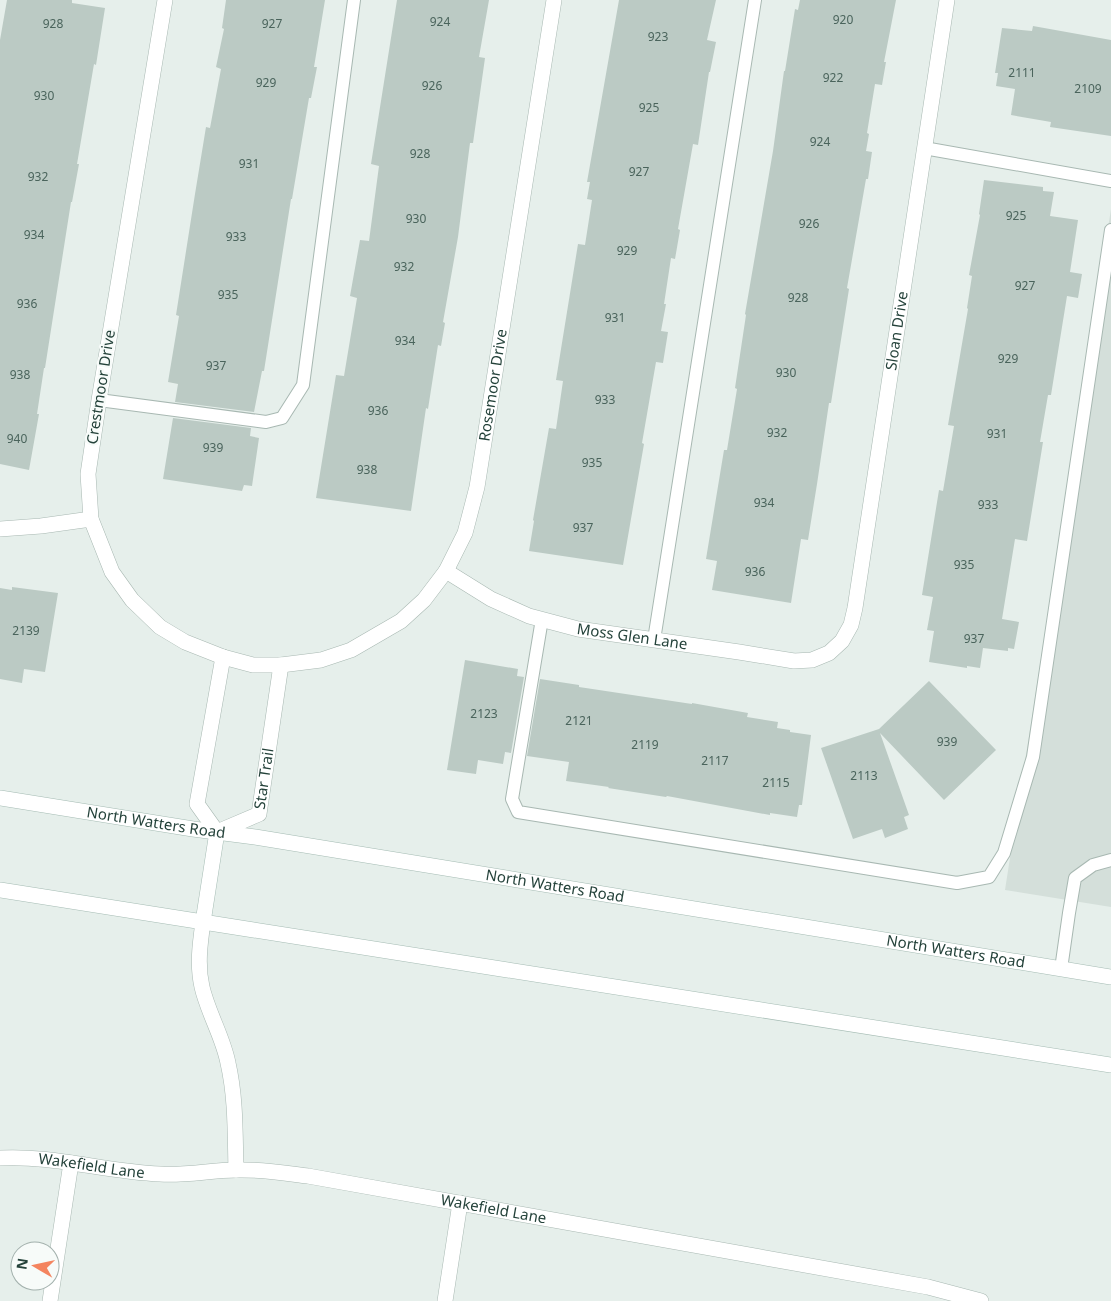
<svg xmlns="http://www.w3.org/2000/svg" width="1111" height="1301" viewBox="0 0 1111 1301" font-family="'Noto Sans',sans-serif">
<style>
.built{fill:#d4dfda}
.building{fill:#bbcac4}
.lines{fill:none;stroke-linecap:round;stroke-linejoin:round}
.lane-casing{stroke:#a8b8b2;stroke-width:14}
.street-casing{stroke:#a8b8b2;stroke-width:16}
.secondary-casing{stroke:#a4bbb3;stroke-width:16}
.lane{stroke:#fff;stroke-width:12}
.street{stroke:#fff;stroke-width:15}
.secondary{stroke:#fff;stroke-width:15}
.labels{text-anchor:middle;stroke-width:4.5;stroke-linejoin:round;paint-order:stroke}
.number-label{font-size:12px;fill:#4a645c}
.street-label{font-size:15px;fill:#24423a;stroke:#f7fbf9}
</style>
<rect width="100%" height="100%" fill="#e6efeb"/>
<path class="built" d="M1111,209V907L1005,890Z"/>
<g class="building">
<path d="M7,0H72V3L105,8L96,65L94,64L77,164H79L72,202H71L45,368H44L37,414H39L29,470L0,464V40Z"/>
<path d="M226,0H325L314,67H317L311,98H309L292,199H291L264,371H262L254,412L175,402L178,384L168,382L179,316L176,315L195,194L206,127L210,128L221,69L216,67L224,29L222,28Z"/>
<path d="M397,0H489L479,57L485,58L473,143H470L458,237L443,322L445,323L441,346L438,345L428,409L426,408L411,511L316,498L336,375L344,376L357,298L350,296L360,240L369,241L379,166L371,164Z"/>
<path d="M619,0H716L707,40L716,42L710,72H709L698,145L693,144L678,229L680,230L675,259L671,258L664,304H666L661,331L668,332L663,363L656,362L642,443L644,444L623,565L529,551L534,521L533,520L549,428L556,429L563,381L556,380L578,244L585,245L592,200L587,199L590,182H587Z"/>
<path d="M800,0H896L884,62H886L882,85L875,84L867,133L869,134L866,151L872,152L868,179H866L847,288L849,289L831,403H829L817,484L808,540L801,539L791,603L712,590L717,561L706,559L724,450H727L737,389L735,388L746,315L745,314L773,151L784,71H785L795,9L798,10Z"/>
<path d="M1033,26L1111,40V136L1050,127L1051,122L1011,115L1015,89L996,86L998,73H995L1002,28L1032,31Z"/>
<path d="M984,180L1043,187V191L1054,192L1050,216L1078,220L1070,272L1082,274L1078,298L1067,296L1051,395H1048L1040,442H1043L1027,541L1015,539L1002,619L1019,622L1014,649L1008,648V651L983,648L980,668L967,666V668L929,662L934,631L927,630L933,597L922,595L939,490L943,491L954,426L948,425L968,309L967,308L972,276L969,275L980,215L979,214Z"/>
<path d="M173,418L251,428L250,436L259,438L252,486L244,485L242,491L163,479Z"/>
<path d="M12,587L58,593L45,672L24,669L22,683L0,679V588L12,590Z"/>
<path d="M465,660L518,669L517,676L524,677L511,753L505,752L503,764L478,760L476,774L447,770Z"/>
<path d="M540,679L579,685V687L692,704V703L748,713L747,717L778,722L777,728L790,730V732L811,735L802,805H799L797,817L770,813V815L667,796L666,797L608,788L609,787L566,781L569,762L527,756Z"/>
<path d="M929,681L996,750L944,800L880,733L909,815L904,817L908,829L885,838L882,829L853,839L821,748L879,729Z"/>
</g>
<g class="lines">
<defs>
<g id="lane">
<path d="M924,148L1111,181"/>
<path d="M99,400L266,422L282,418L303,385L354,0"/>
<path d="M542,619L512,799L518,812L957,883L989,877L1004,853L1033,757L1111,230"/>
<path d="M654,640L755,0"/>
<path d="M1061,969L1069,913L1075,878L1093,865L1111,860"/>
</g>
<g id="street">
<path id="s1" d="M165,0L99,400L88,474L91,519L112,572L132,600L160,627L185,642L223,657L253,665H281L321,660L351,650L401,621L424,600L446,571L465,533L477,487L554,0"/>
<path d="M0,529L41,526L91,519"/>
<path id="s2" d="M446,571L491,599L529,616L578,629L739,652L794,661L812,660L829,653L842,641L851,625L855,608L947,0"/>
<path id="s3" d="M223,657L197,804L217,832L259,814L281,665"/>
<path d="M203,922C200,944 197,965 202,987C208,1013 223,1037 228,1063C236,1098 235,1134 236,1170"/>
<path id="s4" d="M0,1158C54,1155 106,1172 160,1174C185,1176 211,1170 236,1170C260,1169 284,1173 308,1176L928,1287L981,1301"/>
<path d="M50,1301L71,1163"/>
<path d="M445,1301L460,1203"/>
</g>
<g id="secondary">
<path id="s5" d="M0,798L193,829L255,837L1111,977"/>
<path d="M0,890L1111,1065"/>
<path d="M203,922L217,832"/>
</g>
</defs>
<use href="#lane" class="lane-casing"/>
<use href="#street" class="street-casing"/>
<use href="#secondary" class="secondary-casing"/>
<use href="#lane" class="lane"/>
<use href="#street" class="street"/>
<use href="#secondary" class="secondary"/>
</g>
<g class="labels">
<g class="number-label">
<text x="843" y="24">920</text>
<text x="440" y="26">924</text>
<text x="53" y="28">928</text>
<text x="272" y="28">927</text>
<text x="658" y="41">923</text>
<text x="1022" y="77">2111</text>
<text x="833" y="82">922</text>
<text x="266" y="87">929</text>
<text x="432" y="90">926</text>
<text x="1088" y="93">2109</text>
<text x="44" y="100">930</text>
<text x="649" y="112">925</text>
<text x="820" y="146">924</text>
<text x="420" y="158">928</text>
<text x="249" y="168">931</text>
<text x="639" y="176">927</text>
<text x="38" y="181">932</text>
<text x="1016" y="220">925</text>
<text x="416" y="223">930</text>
<text x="809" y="228">926</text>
<text x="34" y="239">934</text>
<text x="236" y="241">933</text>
<text x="627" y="255">929</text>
<text x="404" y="271">932</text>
<text x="1025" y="290">927</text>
<text x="228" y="299">935</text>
<text x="798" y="302">928</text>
<text x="27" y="308">936</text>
<text x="615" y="322">931</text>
<text x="405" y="345">934</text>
<text x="1008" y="363">929</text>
<text x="216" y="370">937</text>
<text x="786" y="377">930</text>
<text x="20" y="379">938</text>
<text x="605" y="404">933</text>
<text x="378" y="415">936</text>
<text x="777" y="437">932</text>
<text x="997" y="438">931</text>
<text x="17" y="443">940</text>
<text x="213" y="452">939</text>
<text x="592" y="467">935</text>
<text x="367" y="474">938</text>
<text x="764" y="507">934</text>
<text x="988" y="509">933</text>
<text x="583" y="532">937</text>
<text x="964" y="569">935</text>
<text x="755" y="576">936</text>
<text x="26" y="635">2139</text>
<text x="974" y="643">937</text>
<text x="484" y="718">2123</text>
<text x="579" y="725">2121</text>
<text x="947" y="746">939</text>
<text x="645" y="749">2119</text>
<text x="715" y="765">2117</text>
<text x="864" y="780">2113</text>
<text x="776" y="787">2115</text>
</g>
<g class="street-label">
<text dy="5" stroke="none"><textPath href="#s2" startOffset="734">Sloan Drive</textPath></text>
<text dy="5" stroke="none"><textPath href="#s1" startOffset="1175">Rosemoor Drive</textPath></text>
<text transform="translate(101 387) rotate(-81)" y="5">Crestmoor Drive</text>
<text dy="5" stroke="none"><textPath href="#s2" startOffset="200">Moss Glen Lane</textPath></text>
<text dy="5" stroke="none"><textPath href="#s3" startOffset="265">Star Trail</textPath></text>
<text dy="5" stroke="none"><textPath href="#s5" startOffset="158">North Watters Road</textPath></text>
<text dy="5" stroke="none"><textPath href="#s5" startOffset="562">North Watters Road</textPath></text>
<text dy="5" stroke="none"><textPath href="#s5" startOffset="968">North Watters Road</textPath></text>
<text dy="5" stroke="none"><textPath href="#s4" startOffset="92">Wakefield Lane</textPath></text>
<text dy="5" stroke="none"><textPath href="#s4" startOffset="498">Wakefield Lane</textPath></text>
</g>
</g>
<g transform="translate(35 1266) rotate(279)"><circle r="24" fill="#f7fbf9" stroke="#a3b1ad"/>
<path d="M0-4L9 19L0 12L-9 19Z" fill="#f4845f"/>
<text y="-8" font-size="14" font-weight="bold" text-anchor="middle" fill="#24423a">N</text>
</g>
</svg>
